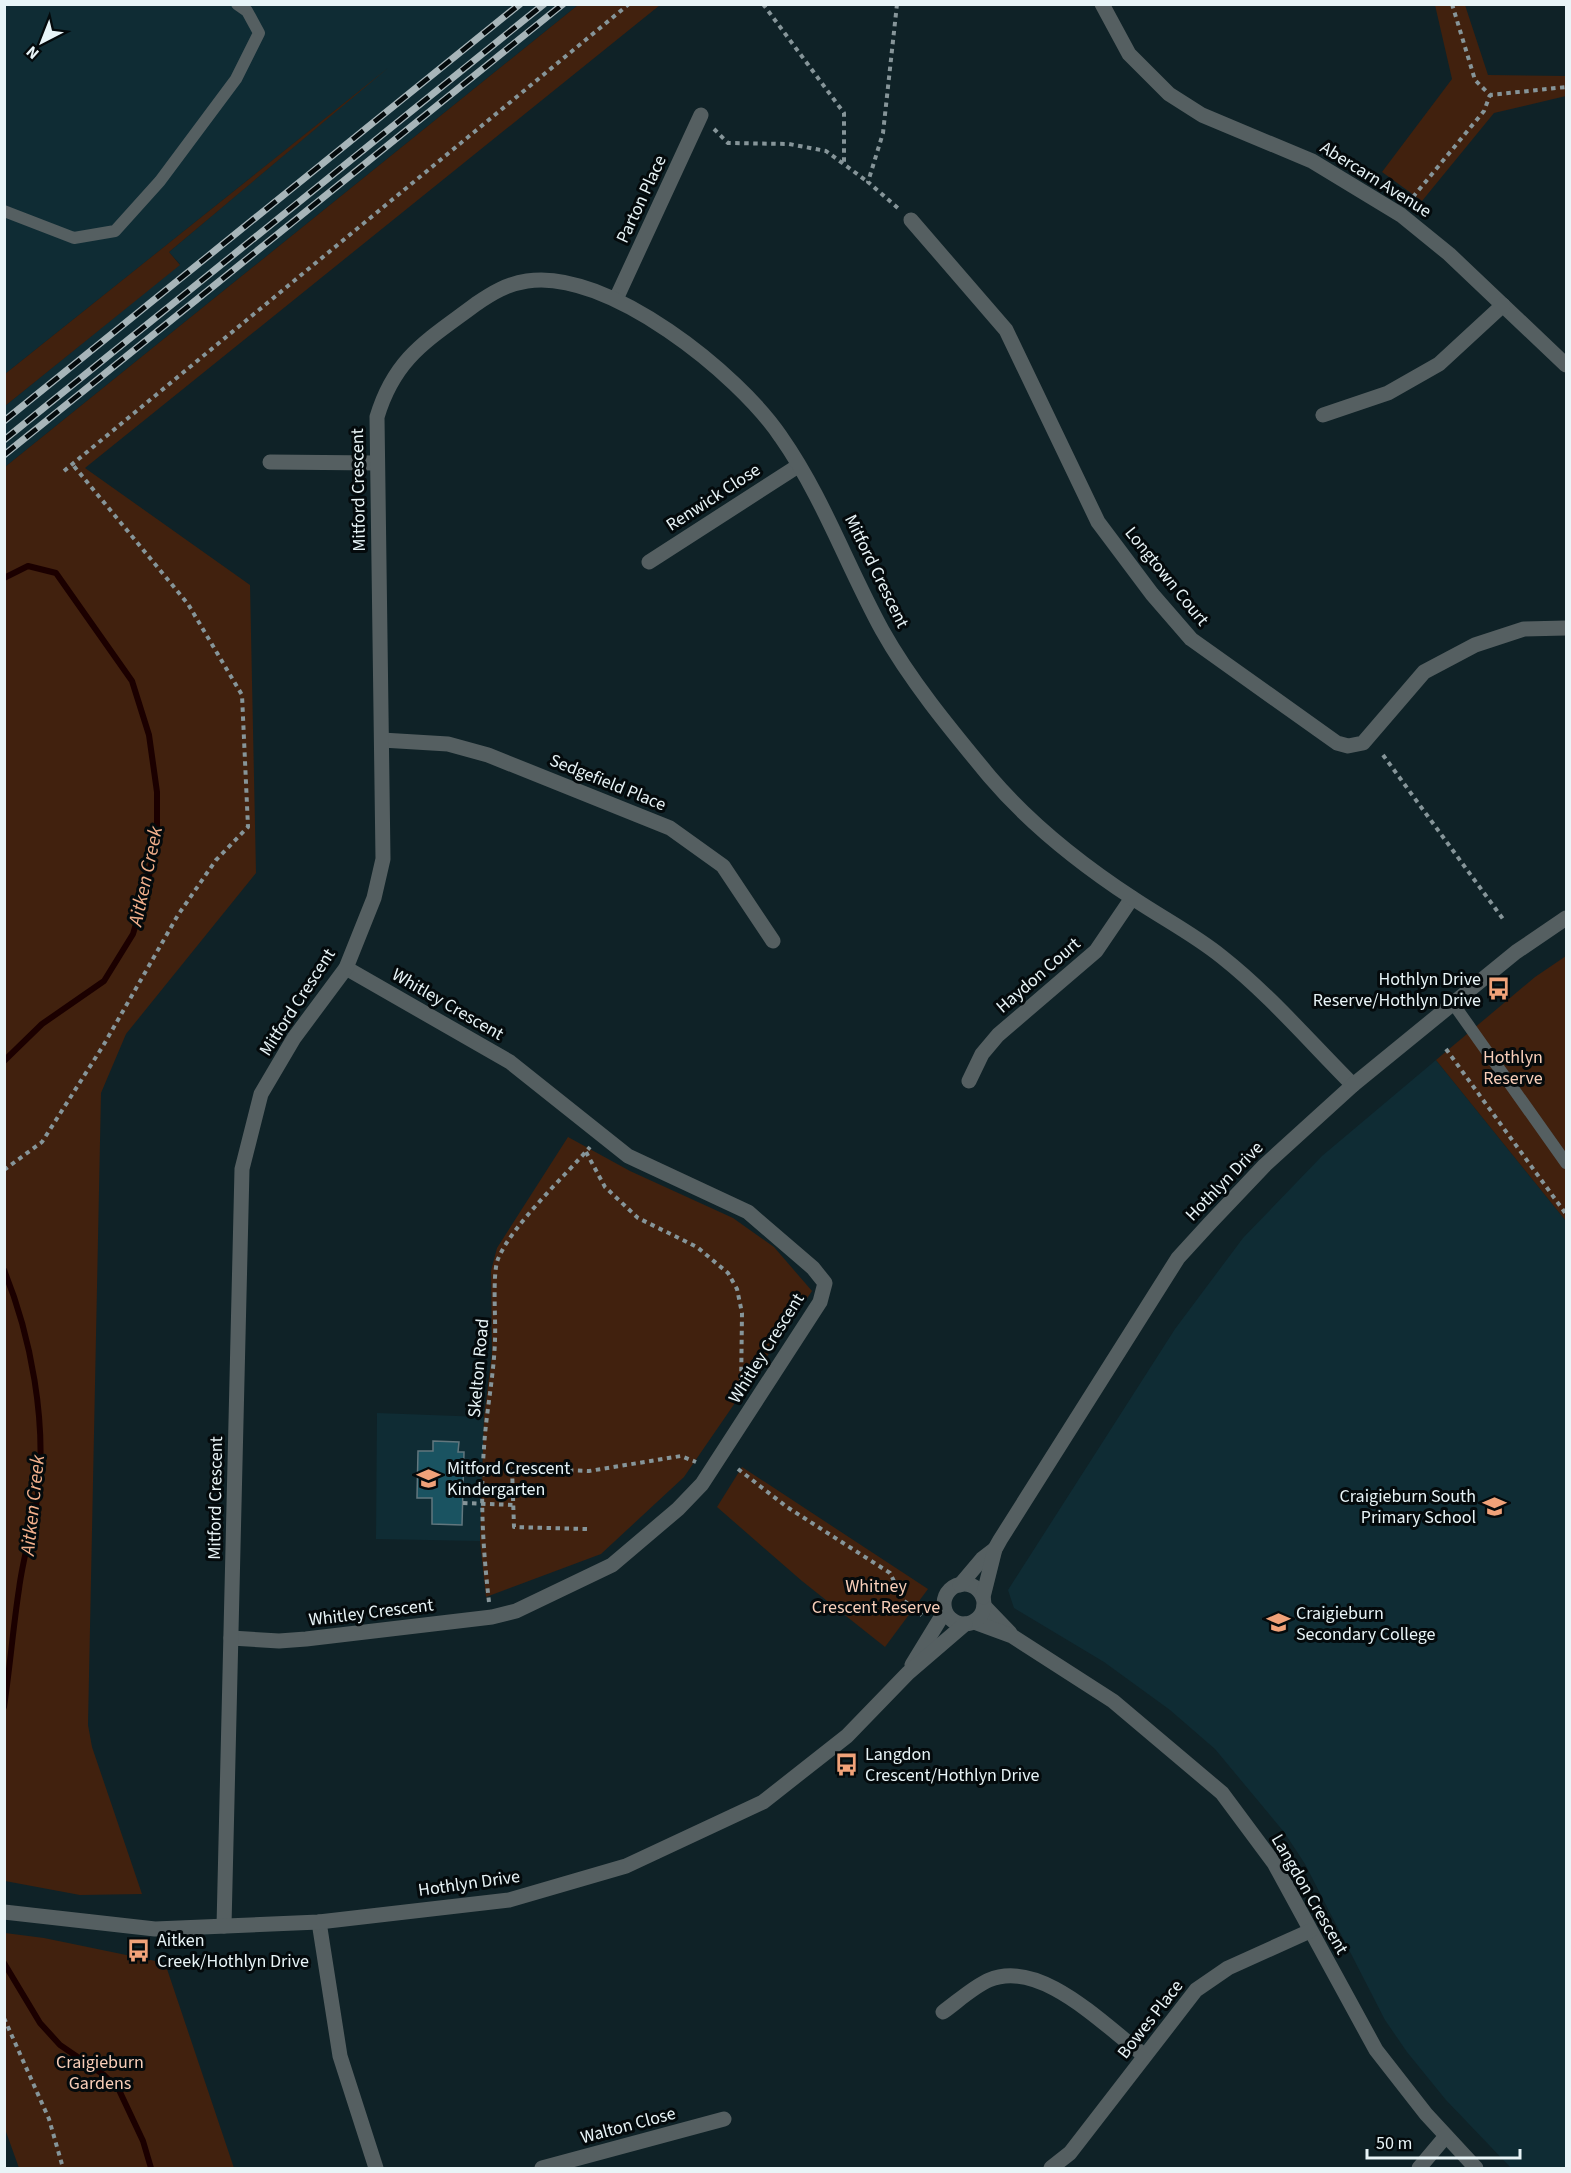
<svg xmlns="http://www.w3.org/2000/svg" width="1571" height="2173" viewBox="0 0 1571 2173" font-family="'Source Sans 3',sans-serif">
<style>
.built{fill:#0f2c34}
.green{fill:#41210e}
.lines{fill:none;stroke-linecap:round;stroke-linejoin:round}
.stream{stroke:#1b0000;stroke-width:6}
.building{fill:#1a5361;stroke:#62777e;stroke-width:1.5}
.path{stroke:#869599;stroke-width:4;stroke-dasharray:4.5 4.5;stroke-linecap:butt}
.service{stroke:#555f61;stroke-width:12}
.minor{stroke:#555f61;stroke-width:15}
.tertiary{stroke:#555f61;stroke-width:15}
.rail-casing{stroke:#a7b5b9;stroke-width:7}
.rail{stroke:#040a0c;stroke-width:4.5;stroke-dasharray:14;stroke-linecap:butt}
.labels{text-anchor:middle;stroke-width:6;stroke-linejoin:round;paint-order:stroke}
.street-label{font-size:18px;fill:#e8f4f7;stroke:#040a0c}
.poi-label{font-size:18px;fill:#e8f4f7;stroke:#040a0c;text-anchor:start}
.park-label{font-size:18px;fill:#f8ceb9;stroke:#040a0c}
.water-label{font-size:20px;font-style:italic;fill:#f3b08c;stroke:#040a0c}
</style>
<rect width="100%" height="100%" fill="#0f2227"/>
<g class="built">
<path d="M5,5H578L5,467V406L180,264L169,252L362,89L5,374Z"/>
<path d="M1436,1060L1566,1221V2168H1511L1446,2100L1407,2052L1385,2020L1305,1864L1284,1832L1215,1749L1170,1710L1104,1662L1014,1608L1008,1590L1175,1329L1243,1238L1322,1156Z"/>
<path d="M377,1413L484,1417L480,1541L376,1539Z"/>
</g>
<g class="green">
<path d="M578,5H660L85,468L250,585L256,873L126,1034L101,1093L88,1725L92,1747L142,1894L80,1895L5,1881V467Z"/>
<path d="M1435,5H1465L1488,75L1566,76V96L1494,113L1422,201L1382,172L1452,79Z"/>
<path d="M388,68L169,252L180,265L5,406V374Z"/>
<path d="M1566,956V1221L1436,1060L1535,977Z"/>
<path d="M568,1137L630,1171L733,1218L774,1247L812,1291L684,1477L601,1554L486,1597L480,1541L484,1417L492,1354L491,1271L497,1248Z"/>
<path d="M742,1467L928,1589L885,1647L802,1581L717,1507Z"/>
<path d="M5,1933L44,1938L165,1963L234,2168H19L5,2129Z"/>
</g>
<g class="lines">
<g class="stream">
<path d="M4,578L28,566L56,573L132,681L149,735L157,792V833L147,887L133,934L104,981L42,1024L4,1061"/>
<path d="M4,1270C31,1336 47,1423 38,1494C33,1526 23,1557 19,1589C13,1628 10,1667 4,1707"/>
<path d="M4,1963L40,2023L60,2045L104,2075L119,2090L143,2141L151,2168"/>
</g>
</g>
<path class="building" d="M433,1441L459,1442L458,1452H464L462,1525L432,1524V1498H417L418,1451H433Z"/>
<g class="lines">
<g class="path">
<path d="M763,4L844,113V164"/>
<path d="M897,4L883,133L868,182L899,209"/>
<path d="M1452,4L1475,80L1490,95L1566,87"/>
<path d="M714,129L728,143L789,144L826,151L868,182"/>
<path d="M1413,197L1484,111L1490,95"/>
<path d="M64,471L629,4"/>
<path d="M1383,755L1503,919"/>
<path d="M1446,1049L1566,1214"/>
<path d="M586,1152L605,1187L638,1218L697,1247L728,1273L737,1289L742,1313L741,1392"/>
<path d="M4,1170L42,1142L103,1046L178,915L216,860L248,827L242,695L188,604L73,465"/>
<path d="M738,1469L787,1507L890,1573L903,1600L923,1616"/>
<path d="M463,1503L513,1505"/>
<path d="M587,1529L514,1527L512,1468L589,1471L681,1456L696,1462"/>
<path d="M489,1602C483,1549 480,1501 484,1448C486,1412 494,1376 495,1340C496,1320 492,1274 498,1259C512,1225 565,1176 590,1147"/>
<path d="M4,2018L49,2119L63,2168"/>
</g>
<g class="service">
<path d="M4,211L74,238L115,231L160,181L236,79L259,33L247,11L237,4"/>
<path d="M1452,1002L1566,1163"/>
</g>
<g class="minor">
<path d="M1102,4L1129,54L1169,94L1202,115L1312,161L1401,215L1449,254L1566,365"/>
<path d="M911,220L1006,330L1098,522L1152,594L1191,639L1337,743L1348,746L1363,743L1424,672L1475,645L1524,629L1566,628"/>
<path d="M616,299L701,115"/>
<path d="M1323,415L1388,393L1439,364L1503,305"/>
<path d="M270,462L377,463"/>
<path d="M649,562L798,466"/>
<path d="M382,740L448,744L488,755L670,828L723,866L773,941"/>
<path d="M969,1081L982,1054L998,1035L1096,951L1132,898"/>
<path d="M984,1606L1010,1633"/>
<path d="M974,1622L1012,1636L1113,1701L1222,1793L1274,1863L1376,2050L1426,2114L1476,2168"/>
<path d="M231,1638L279,1641L306,1639L492,1617L516,1611L612,1565L678,1509L702,1484L820,1302L825,1283L813,1268L748,1212L628,1156L510,1062L346,968"/>
<path d="M319,1922L340,2056L376,2168"/>
<path d="M224,1926L242,1169L261,1094L294,1038L346,968L374,898L383,859L377,417C395,357 428,340 476,304C492,293 507,284 527,281C607,268 739,374 781,437C823,497 847,566 882,630C911,682 952,731 990,777C1031,825 1082,865 1134,899C1164,919 1195,935 1222,957C1270,995 1310,1042 1353,1085"/>
<path d="M943,2012C957,2002 973,1987 989,1980C1041,1958 1104,2026 1144,2055"/>
<path d="M542,2168L724,2119"/>
<path d="M1051,2168L1070,2153L1196,1990L1228,1968L1310,1931"/>
<path d="M1419,2168L1446,2136"/>
</g>
<g class="tertiary">
<circle cx="964" cy="1604" r="20"/>
<path d="M960,1585L982,1559L995,1549"/>
<path d="M983,1597L995,1549L1000,1540L1178,1258L1210,1223L1265,1165L1353,1085L1516,952L1566,918"/>
<path d="M912,1665L945,1611"/>
<path d="M4,1912L155,1929L319,1922L509,1900L626,1866L763,1802L847,1736L908,1673L965,1624"/>
</g>
<defs>
<g id="rail">
<path d="M4,421L520,4"/>
<path d="M4,440L544,4"/>
<path d="M4,455L563,4"/>
</g>
</defs>
<use href="#rail" class="rail-casing"/>
<use href="#rail" class="rail"/>
</g>
<defs>
<symbol id="bus-bare" viewBox="-9 -9 18 18"><path d="M-5-6H5V4H4V6H2V4H-2V6H-4V4H-5ZM-3.5-4V0h7V-4ZM-3.5 1.2v1.5H-2V1.2ZM2 1.2v1.5H3.5V1.2Z" fill="#f0a279" stroke="#040a0c" stroke-width="2.5" paint-order="stroke"/></symbol>
<symbol id="school-bare" viewBox="-9 -9 18 18"><path d="M0-5L7-2L0 1L-7-2ZM-4 1L0 2.5L4 1V4Q0 6-4 4Z" fill="#f0a279" stroke="#040a0c" stroke-width="2.5" paint-order="stroke"/></symbol>
</defs>
<g fill-rule="evenodd">
<use href="#bus-bare" x="1482" y="972" width="33" height="33"/>
<use href="#school-bare" x="412" y="1462" width="33" height="33"/>
<use href="#school-bare" x="1478" y="1490" width="33" height="33"/>
<use href="#school-bare" x="1262" y="1606" width="33" height="33"/>
<use href="#bus-bare" x="830" y="1748" width="33" height="33"/>
<use href="#bus-bare" x="122" y="1934" width="33" height="33"/>
</g>
<g class="labels">
<g class="street-label">
<text transform="translate(1376 179) rotate(32)" y="6">Abercarn Avenue</text>
<text transform="translate(641 199) rotate(-65)" y="6">Parton Place</text>
<text transform="translate(358 490) rotate(-91)" y="6">Mitford Crescent</text>
<text transform="translate(713 497) rotate(-33)" y="6">Renwick Close</text>
<text transform="translate(877 571) rotate(64)" y="6">Mitford Crescent</text>
<text transform="translate(1167 576) rotate(51)" y="6">Longtown Court</text>
<text transform="translate(608 782) rotate(22)" y="6">Sedgefield Place</text>
<text transform="translate(1038 975) rotate(-41)" y="6">Haydon Court</text>
<text transform="translate(297 1002) rotate(-57)" y="6">Mitford Crescent</text>
<text transform="translate(448 1004) rotate(30)" y="6">Whitley Crescent</text>
<text transform="translate(1224 1181) rotate(-46)" y="6">Hothlyn Drive</text>
<text transform="translate(766 1348) rotate(-58)" y="6">Whitley Crescent</text>
<text transform="translate(478 1368) rotate(-85)" y="6">Skelton Road</text>
<text transform="translate(215 1498) rotate(-89)" y="6">Mitford Crescent</text>
<text transform="translate(371 1612) rotate(-7)" y="6">Whitley Crescent</text>
<text transform="translate(469 1883) rotate(-8)" y="6">Hothlyn Drive</text>
<text transform="translate(1310 1894) rotate(60)" y="6">Langdon Crescent</text>
<text transform="translate(1150 2019) rotate(-52)" y="6">Bowes Place</text>
<text transform="translate(628 2125) rotate(-15)" y="6">Walton Close</text>
</g>
<g class="poi-label">
<text x="1481" y="985" text-anchor="end">Hothlyn Drive<tspan x="1481" dy="21">Reserve/Hothlyn Drive</tspan></text>
<text x="447" y="1474">Mitford Crescent<tspan x="447" dy="21">Kindergarten</tspan></text>
<text x="1476" y="1502" text-anchor="end">Craigieburn South<tspan x="1476" dy="21">Primary School</tspan></text>
<text x="1296" y="1619">Craigieburn<tspan x="1296" dy="21">Secondary College</tspan></text>
<text x="865" y="1760">Langdon<tspan x="865" dy="21">Crescent/Hothlyn Drive</tspan></text>
<text x="157" y="1946">Aitken<tspan x="157" dy="21">Creek/Hothlyn Drive</tspan></text>
</g>
<g class="park-label">
<text x="1513" y="1063">Hothlyn<tspan x="1513" dy="21">Reserve</tspan></text>
<text x="876" y="1592">Whitney<tspan x="876" dy="21">Crescent Reserve</tspan></text>
<text x="100" y="2068">Craigieburn<tspan x="100" dy="21">Gardens</tspan></text>
</g>
<g class="water-label">
<text transform="translate(145 876) rotate(-78)" y="7">Aitken Creek</text>
<text transform="translate(32 1505) rotate(-84)" y="7">Aitken Creek</text>
</g>
</g>
<rect width="1571" height="2173" fill="none" stroke="#e8f4f7" stroke-width="12"/>
<g transform="translate(42 42) rotate(222)" stroke="#040a0c" stroke-width="4.5" paint-order="stroke">
<path d="M0-4.5L10 22L0 15L-10 22Z" fill="#e8f4f7"/>
<text y="-9" font-size="16" font-weight="bold" text-anchor="middle" fill="#e8f4f7">N</text>
</g>
<path d="M1367 2149v9h153v-9" fill="none" stroke="#e8f4f7" stroke-width="3"/>
<text x="1376" y="2149" font-size="18" fill="#e8f4f7" stroke="#040a0c" stroke-width="4.5" paint-order="stroke">50 m</text>
</svg>
